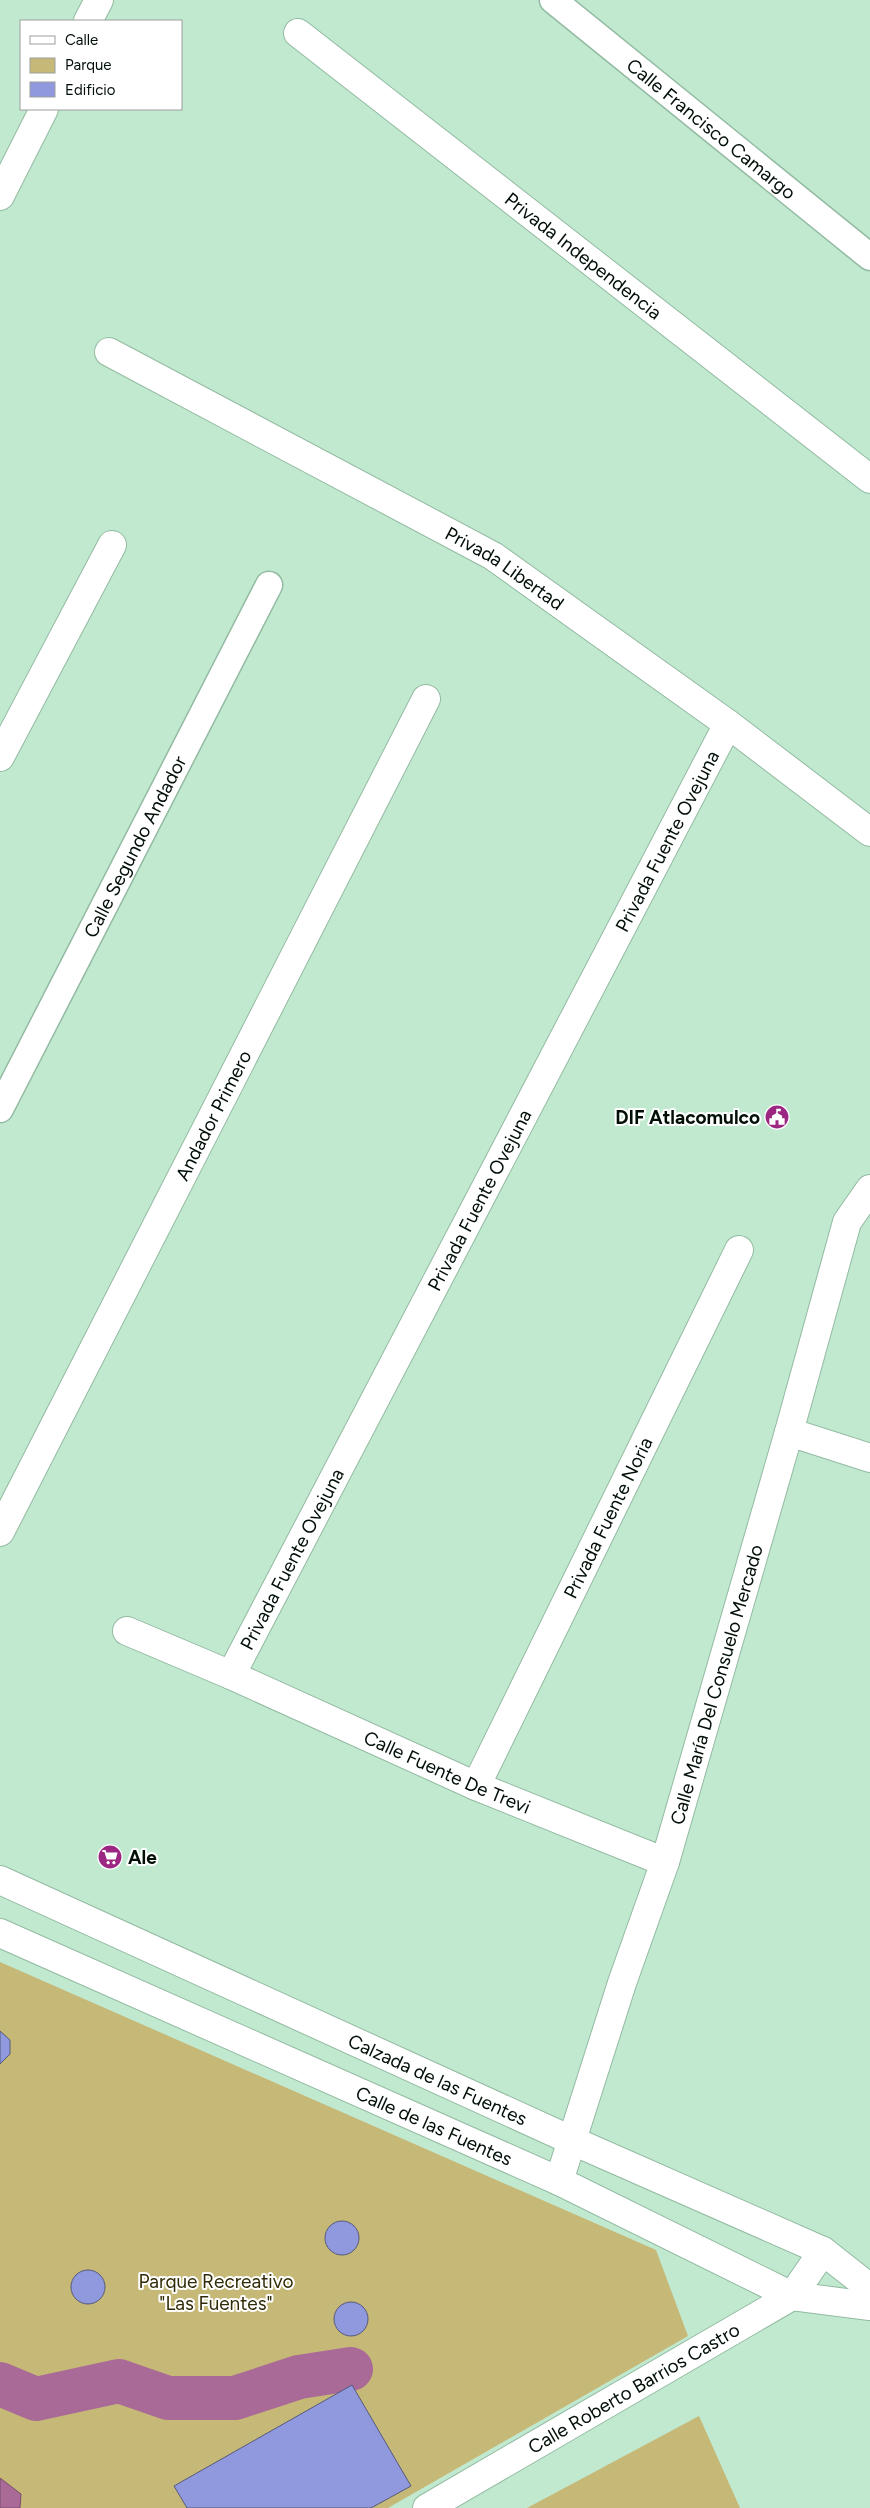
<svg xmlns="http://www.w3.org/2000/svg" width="870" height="2508" viewBox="0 0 870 2508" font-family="Figtree,sans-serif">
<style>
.green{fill:#c6b877}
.water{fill:#a96a97;stroke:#774f6c}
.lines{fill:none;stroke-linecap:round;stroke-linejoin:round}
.canal{stroke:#a96a97;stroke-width:44}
.building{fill:#9099dd;stroke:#555a7b}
.pedestrian-casing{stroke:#93baa2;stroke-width:29}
.minor-casing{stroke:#93baa2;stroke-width:30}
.pedestrian{stroke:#fff;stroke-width:26}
.minor{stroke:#fff;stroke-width:28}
.labels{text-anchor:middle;stroke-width:4;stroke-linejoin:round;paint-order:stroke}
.street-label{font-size:19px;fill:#020f07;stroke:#fff}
.poi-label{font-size:19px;font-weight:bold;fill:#020f07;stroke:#fff;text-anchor:end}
.park-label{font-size:19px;fill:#312a06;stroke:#fff}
</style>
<rect width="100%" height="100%" fill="#c1e9d0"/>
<g class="green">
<path d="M0,1962L656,2250L688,2336L388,2508H0Z"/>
<path d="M699,2416L740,2508H527Z"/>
</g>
<path class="water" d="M0,2478L21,2494L20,2508H0Z"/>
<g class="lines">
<path class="canal" d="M0,2384L36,2399L119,2381L168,2398H235L299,2377L351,2369"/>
</g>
<g class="building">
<path d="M0,2031L10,2040V2054L0,2064Z"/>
<circle cx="342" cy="2238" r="17"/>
<circle cx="88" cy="2287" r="17"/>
<circle cx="351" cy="2319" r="17"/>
<path d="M352,2385L411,2486L371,2508H187L174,2486Z"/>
</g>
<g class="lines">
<defs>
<g id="pedestrian">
<path id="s1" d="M553,0L870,257"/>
<path id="s2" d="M0,1109L269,585"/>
</g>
<g id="minor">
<path d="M88,21L99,0"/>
<path id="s3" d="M298,33L870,479"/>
<path d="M0,196L44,109"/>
<path id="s4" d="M109,352L493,556L728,724L870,832"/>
<path d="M0,757L112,545"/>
<path d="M789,1432L870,1458"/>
<path id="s5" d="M0,1532L426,699"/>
<path id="s6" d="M127,1631L231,1675L476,1786L665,1862"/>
<path id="s7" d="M231,1675L728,724"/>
<path id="s8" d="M476,1786L739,1250"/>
<path id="s9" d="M0,1880L573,2141L823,2251L870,2288"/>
<path id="s10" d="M0,1933L559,2181L792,2296L870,2306"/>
<path id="s11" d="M559,2181L622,1983L665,1862L789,1432L847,1222L870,1189"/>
<path id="s12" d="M427,2508L792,2296L823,2251"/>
</g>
</defs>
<use href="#pedestrian" class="pedestrian-casing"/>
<use href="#minor" class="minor-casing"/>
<use href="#pedestrian" class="pedestrian"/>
<use href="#minor" class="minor"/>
</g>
<defs>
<symbol id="civic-disc" viewBox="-11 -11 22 22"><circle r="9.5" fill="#9b2783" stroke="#fff"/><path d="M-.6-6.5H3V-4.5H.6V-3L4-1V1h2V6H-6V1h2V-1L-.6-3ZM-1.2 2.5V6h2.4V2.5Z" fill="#fff"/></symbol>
<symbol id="supermarket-disc" viewBox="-11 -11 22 22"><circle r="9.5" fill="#9b2783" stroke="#fff"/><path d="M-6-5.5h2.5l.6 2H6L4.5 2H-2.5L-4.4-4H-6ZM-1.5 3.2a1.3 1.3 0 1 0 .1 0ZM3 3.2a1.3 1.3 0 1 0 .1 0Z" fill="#fff"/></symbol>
</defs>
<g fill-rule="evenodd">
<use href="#civic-disc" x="763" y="1103" width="28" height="28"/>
<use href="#supermarket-disc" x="96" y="1843" width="28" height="28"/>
</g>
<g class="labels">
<g class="street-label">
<text dy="7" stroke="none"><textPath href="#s1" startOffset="204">Calle Francisco Camargo</textPath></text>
<text dy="7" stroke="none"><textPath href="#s3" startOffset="362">Privada Independencia</textPath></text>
<text dy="7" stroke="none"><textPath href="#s4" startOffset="451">Privada Libertad</textPath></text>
<text dy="7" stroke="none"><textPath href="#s7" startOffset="941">Privada Fuente Ovejuna</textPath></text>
<text dy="7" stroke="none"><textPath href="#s2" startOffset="295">Calle Segundo Andador</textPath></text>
<text dy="7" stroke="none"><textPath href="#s5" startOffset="468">Andador Primero</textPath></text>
<text dy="7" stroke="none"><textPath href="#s7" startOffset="536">Privada Fuente Ovejuna</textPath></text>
<text dy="7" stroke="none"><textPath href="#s8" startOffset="299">Privada Fuente Noria</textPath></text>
<text dy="7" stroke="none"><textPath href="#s7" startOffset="131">Privada Fuente Ovejuna</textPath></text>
<text dy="7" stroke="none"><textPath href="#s11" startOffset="521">Calle María Del Consuelo Mercado</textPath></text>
<text dy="7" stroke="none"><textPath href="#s6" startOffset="350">Calle Fuente De Trevi</textPath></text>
<text dy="7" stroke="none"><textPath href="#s9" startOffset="481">Calzada de las Fuentes</textPath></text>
<text dy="7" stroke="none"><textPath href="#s10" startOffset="475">Calle de las Fuentes</textPath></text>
<text dy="7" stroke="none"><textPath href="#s12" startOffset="239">Calle Roberto Barrios Castro</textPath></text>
</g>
<g class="poi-label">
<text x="760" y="1124">DIF Atlacomulco</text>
<text x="128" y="1864" text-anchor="start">Ale</text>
</g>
<g class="park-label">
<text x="216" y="2288">Parque Recreativo<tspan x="216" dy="22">"Las Fuentes"</tspan></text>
</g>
</g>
<rect x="20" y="20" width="162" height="90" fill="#ffffff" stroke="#9a9f9c"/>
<rect x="30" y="36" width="25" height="8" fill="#ffffff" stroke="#9a9f9c"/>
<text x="65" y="45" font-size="15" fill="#020f07">Calle</text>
<rect x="30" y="58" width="25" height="15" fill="#c6b877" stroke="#9a9f9c"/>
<text x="65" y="70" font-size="15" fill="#020f07">Parque</text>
<rect x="30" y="82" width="25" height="15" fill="#9099dd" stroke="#9a9f9c"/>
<text x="65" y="95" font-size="15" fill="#020f07">Edificio</text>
</svg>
